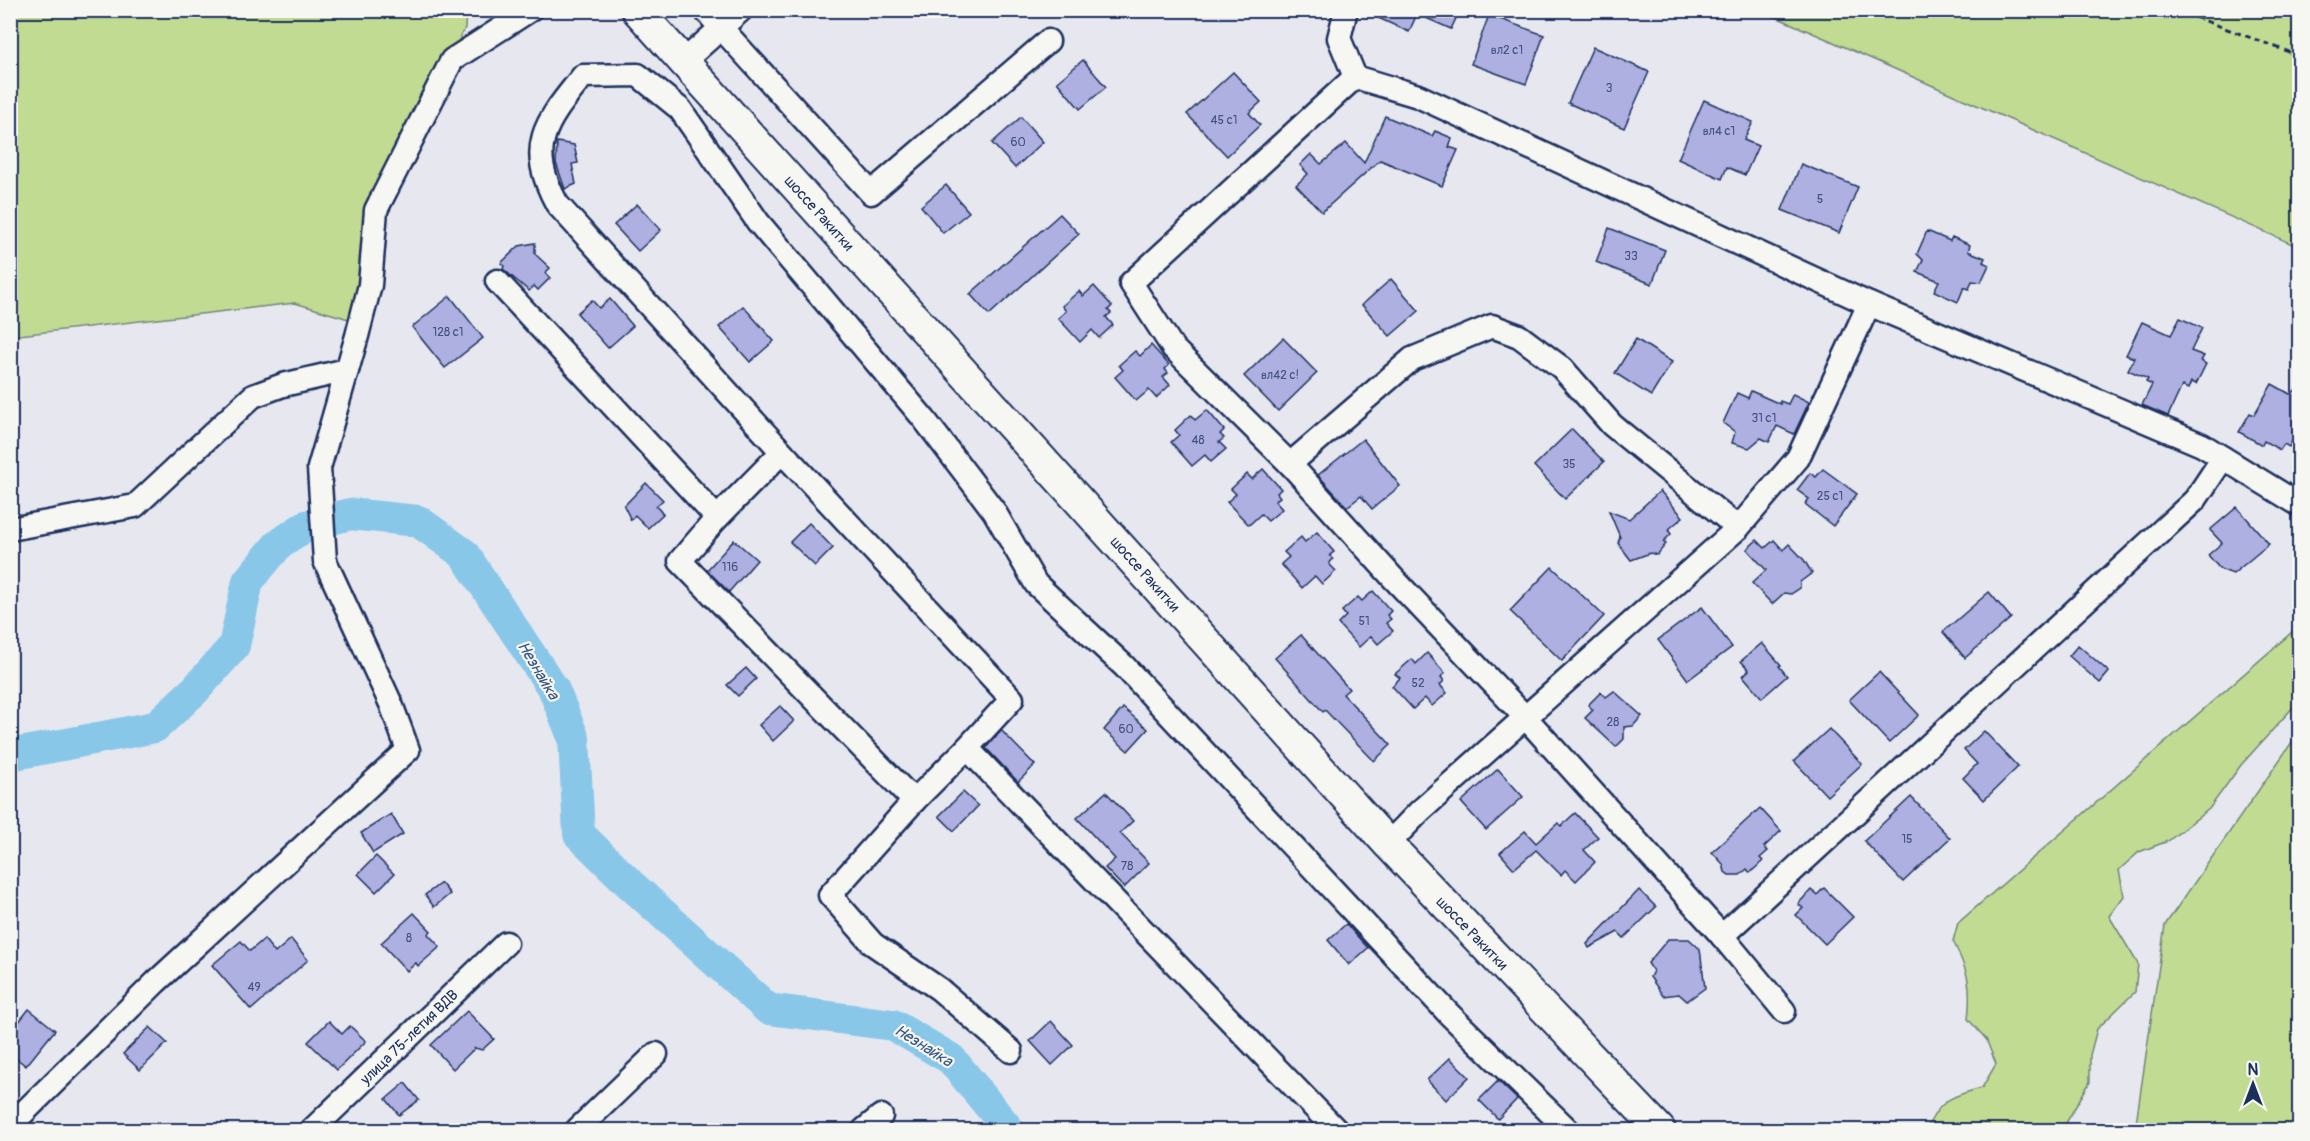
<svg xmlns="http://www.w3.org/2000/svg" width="2310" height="1141" viewBox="0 0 2310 1141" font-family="Pangolin,sans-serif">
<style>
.green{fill:#c2db92;stroke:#6e8578;stroke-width:1.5}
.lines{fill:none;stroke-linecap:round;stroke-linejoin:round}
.river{stroke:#89c7e9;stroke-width:32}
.building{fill:#adb0e1;stroke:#1b2f5e;stroke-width:1.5}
.minor-casing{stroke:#1b2f5e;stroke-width:27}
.major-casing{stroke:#1b2f5e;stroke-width:34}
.path{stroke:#1b2f5e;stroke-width:3;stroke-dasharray:6 4.5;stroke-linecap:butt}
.minor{stroke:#f6f6f2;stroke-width:22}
.major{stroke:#f6f6f2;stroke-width:30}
.labels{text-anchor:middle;stroke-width:4.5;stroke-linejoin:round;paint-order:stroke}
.number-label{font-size:12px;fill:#404f7f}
.street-label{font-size:15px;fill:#1b2f5e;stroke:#f6f6f2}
.water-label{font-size:16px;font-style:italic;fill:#365581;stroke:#f6f6f2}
</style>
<rect width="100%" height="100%" fill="#e7e8ef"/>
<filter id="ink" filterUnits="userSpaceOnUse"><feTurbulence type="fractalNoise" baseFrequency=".0167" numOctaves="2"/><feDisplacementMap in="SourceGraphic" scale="12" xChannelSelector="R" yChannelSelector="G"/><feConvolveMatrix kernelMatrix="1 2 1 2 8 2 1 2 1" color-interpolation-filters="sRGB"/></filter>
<g filter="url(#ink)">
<g class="green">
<path d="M10,11H466L465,28L384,188L352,320L295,303L11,336Z"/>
<path d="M1762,11H2299V247L1822,37Z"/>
<path d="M2299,626L2300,692L2296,704L2241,765L2209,809L2168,841L2139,852L2119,870L2124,896L2109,916L2138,964L2135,992L2097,1029L2090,1055V1082L2062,1130H1926C1940,1100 1950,1096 1982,1088L1996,1064L1986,1039L1968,1019C1972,984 1968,972 1953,941L1958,923Z"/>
<path d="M2299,732V1130H2135L2165,925Z"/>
</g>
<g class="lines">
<path class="river" d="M10,755L155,727L195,690L234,646L248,581L278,545L306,526L350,514L418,521L464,554L554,690L574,739L579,834L631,885L768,1009L893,1025L951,1059L1009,1130"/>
</g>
<g class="building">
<path d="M1361,10H1460L1451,29L1417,14L1409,32Z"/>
<path d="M1489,15L1544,35L1526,84L1471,64Z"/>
<path d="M1593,47L1649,72L1624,128L1568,103Z"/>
<path d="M1083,60L1106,87L1080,109L1057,82Z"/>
<path d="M1233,72L1261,102L1249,113L1260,125L1227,156L1187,114Z"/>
<path d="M1704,100L1753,122L1744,140L1758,146L1745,175L1727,167L1722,179L1678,159Z"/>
<path d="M1385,116L1432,136L1435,131L1452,138L1449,147L1458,150L1442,186L1380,160L1322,212L1296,185L1308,174L1300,165L1311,154L1321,164L1346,143L1364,163Z"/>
<path d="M1021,117L1043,142L1015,168L992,143Z"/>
<path d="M557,142L574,145L578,163L572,164L576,184L565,189L556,163Z"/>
<path d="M1801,164L1858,187L1839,233L1782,210Z"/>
<path d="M946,185L969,212L943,233L921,206Z"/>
<path d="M637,204L661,230L638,251L614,225Z"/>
<path d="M1060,214L1079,234L989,315L970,294Z"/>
<path d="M1609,228L1665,250L1652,284L1596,262Z"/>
<path d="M1927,231L1950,241L1952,237L1970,245L1968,251L1985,258L1983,262L1989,265L1981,282L1972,281L1969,289L1964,287L1958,302L1934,291L1939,281L1917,272L1923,260L1917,254Z"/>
<path d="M535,243V254L550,268L545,273L550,278L538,290L534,286L529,291L503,269L504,266L501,263L519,246Z"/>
<path d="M1391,279L1419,311L1390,336L1362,305Z"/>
<path d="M1094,286L1112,306L1108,310L1111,313L1106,317L1113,325L1099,338L1092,330L1080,342L1058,318L1066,311L1062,306L1079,291L1083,296Z"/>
<path d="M450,296L483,338L445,368L412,327Z"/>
<path d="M610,299L633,326L608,348L577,313L592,300L599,308Z"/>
<path d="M743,306L774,341L750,362L719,327Z"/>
<path d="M2180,318L2202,328L2191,351L2204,356L2201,361L2206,364L2196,384L2191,382L2188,389L2182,386L2168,416L2142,405L2152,385L2146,382L2148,379L2128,370L2134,358L2126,355L2142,322L2171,335Z"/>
<path d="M1283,338L1317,373L1278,411L1244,376Z"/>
<path d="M1636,339L1672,362L1651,396L1615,373Z"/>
<path d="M1151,345L1169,365L1165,369L1168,373L1163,377L1170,385L1156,398L1149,390L1136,401L1115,377L1123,370L1119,365L1135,351L1140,356Z"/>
<path d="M2272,384L2290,394L2300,387V446L2292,441L2289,447L2284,444L2280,450L2264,441L2262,445L2239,432L2250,413L2254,415Z"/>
<path d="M1751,391L1780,404V401L1788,404L1793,394L1809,402L1794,434L1777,426L1769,442L1761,438L1749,448L1732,443L1735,432L1723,423L1737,393L1748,398Z"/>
<path d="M1207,410L1224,430L1220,434L1224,438L1219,442L1226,449L1211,462L1205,455L1192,466L1171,442L1179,435L1175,430L1191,415L1195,420Z"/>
<path d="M1572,429L1604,462L1565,499L1534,466Z"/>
<path d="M1363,439L1400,486L1372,509L1361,496L1347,507L1318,475Z"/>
<path d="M1263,469L1281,489L1277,493L1280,497L1275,501L1282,509L1268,521L1261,514L1249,525L1227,502L1236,494L1231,489L1247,474L1252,479Z"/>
<path d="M1823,469L1857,494L1833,526L1805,504L1809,499L1797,490L1810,473L1816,477Z"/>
<path d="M646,483L663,500L656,506L663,514L648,528L635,515L631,520L624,506Z"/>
<path d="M1660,491L1683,517L1668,530L1671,534L1663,542L1666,544L1657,555L1650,553L1631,560L1618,543L1620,537L1609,511L1629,519Z"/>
<path d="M2237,507L2269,544L2233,574L2220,569L2208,555L2222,543L2210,530Z"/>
<path d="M809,523L833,548L815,566L790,542Z"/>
<path d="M1317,532L1334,552L1330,555L1333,559L1329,564L1336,571L1322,584L1315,576L1302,588L1281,564L1289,557L1284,552L1301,537L1305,542Z"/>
<path d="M734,540L757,560L729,592L707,570Z"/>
<path d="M1757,540L1765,548L1774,540L1783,550L1789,544L1804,560L1812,573L1800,582V588L1791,594L1784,593L1772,604L1752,583L1766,570L1747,549Z"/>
<path d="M1552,567L1604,616L1562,661L1510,611Z"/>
<path d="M1373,591L1391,611L1387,615L1391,619L1386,623L1393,631L1378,644L1371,636L1359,647L1338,624L1346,616L1342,611L1358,597L1362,601Z"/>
<path d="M1989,592L2011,618L1965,658L1943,632Z"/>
<path d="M1702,607L1732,647L1688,680L1658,640Z"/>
<path d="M1301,635L1349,689L1343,694L1391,745L1374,761L1325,710L1323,712L1275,658Z"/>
<path d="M1762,643L1781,665L1779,666L1787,676L1762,698L1743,676L1749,670L1741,661Z"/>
<path d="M2078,645L2109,672L2100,683L2069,656Z"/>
<path d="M1427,653L1445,673L1441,677L1444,681L1440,685L1447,693L1432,706L1425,698L1413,709L1392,686L1400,678L1395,674L1412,659L1416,664Z"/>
<path d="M746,668L756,679L738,696L727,685Z"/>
<path d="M1879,672L1919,715L1889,743L1849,700Z"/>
<path d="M1614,691L1642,716L1633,726L1624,727V739L1616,747L1585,718L1593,710L1588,705L1601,692L1606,697Z"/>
<path d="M780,706L794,721L773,741L759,725Z"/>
<path d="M1123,708L1148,729L1128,751L1104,730Z"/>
<path d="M1829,729L1862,764L1827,796L1794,761Z"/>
<path d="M1001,730L1035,765L1018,782L986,748Z"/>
<path d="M1984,731L2018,767L1984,800L1963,778L1977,764L1964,750Z"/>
<path d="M1498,769L1523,797L1486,830L1461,802Z"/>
<path d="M963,792L978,806L954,831L939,816Z"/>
<path d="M1106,792L1133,821L1120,833L1149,863L1124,888L1105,868L1115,859L1077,818Z"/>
<path d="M1911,797L1950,838L1903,882L1864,841Z"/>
<path d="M1760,808L1781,831L1764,847L1768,851L1760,858L1763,861L1750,873L1747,869L1740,875H1729L1725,872L1723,864L1712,852Z"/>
<path d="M1575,813L1598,837L1584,850L1595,862L1576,881L1565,870L1561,875L1536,850L1514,869L1500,853L1525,831L1536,843L1558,823L1561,826Z"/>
<path d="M391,814L403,834L373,853L361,833Z"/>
<path d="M376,856L394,874L376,892L358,874Z"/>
<path d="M441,883L450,894L434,907L425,895Z"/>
<path d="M1824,888L1853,917L1825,944L1796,915L1803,908L1798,904L1811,890L1817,895Z"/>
<path d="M1639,890L1656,907L1624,938L1618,932L1589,948L1587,944Z"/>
<path d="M414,913L431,931L428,934L440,947L418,966L416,963L407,971L381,943Z"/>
<path d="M1346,924L1368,948L1349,965L1328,940Z"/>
<path d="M264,939L275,953L291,939L308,960L251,1010L212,965L241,941L250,951Z"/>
<path d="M1668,939H1689L1700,949L1705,988L1687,1001L1679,994L1663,996L1650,977L1653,971L1648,963Z"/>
<path d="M29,1009L55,1030L26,1066L10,1053V1033Z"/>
<path d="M467,1011L494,1039L482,1050L475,1048L453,1069L431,1045Z"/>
<path d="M329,1021L342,1034L350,1026L366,1041L337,1070L308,1042Z"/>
<path d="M1051,1021L1073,1045L1052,1065L1030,1041Z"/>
<path d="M150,1027L167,1043L140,1070L123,1054Z"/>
<path d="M1450,1058L1469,1077L1446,1100L1427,1080Z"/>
<path d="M1498,1081L1517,1099L1498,1119L1479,1100Z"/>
<path d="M405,1083L419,1100L399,1115L386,1099Z"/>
</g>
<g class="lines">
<defs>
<g id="minor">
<path d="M705,10L871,193L1048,41"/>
<path d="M1346,10L1339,38L1355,77L1131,283L1173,348L1290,464L1393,578L1526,718L1722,936L1784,1011"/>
<path d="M683,62L741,10"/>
<path d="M1355,77L1418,96L1869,304L2202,445L2300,505"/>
<path d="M497,281L717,518"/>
<path d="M782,452L717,518L680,561L914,801"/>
<path d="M1290,464L1412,359L1492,326L1519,336L1562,368L1612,425L1738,528"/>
<path d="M10,529L135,506L253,396L283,385L347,370"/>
<path d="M967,748L1336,1130"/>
<path d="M1388,844L1420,811L1738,528L1798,458L1869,304"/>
<path d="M1722,936L2195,500L2223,458"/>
<path d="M1011,1051L939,989L873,944L830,895L914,801L967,748L1012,699L782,452L557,204C525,145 546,122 583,76L638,75L680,109L758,222L924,419L994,511L1036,584L1124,666L1449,1014L1568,1130"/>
<path d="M10,1126L156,982L408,750L391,704L325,561L319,468L357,336L370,285L376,210L452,60L530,10"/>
<path d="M312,1130L506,943"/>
<path d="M577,1130L656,1054"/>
<path d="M864,1130L881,1116"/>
</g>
<path id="major" d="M637,10L1388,844L1660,1130"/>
</defs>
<use href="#minor" class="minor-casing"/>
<use href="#major" class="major-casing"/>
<path class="path" d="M2176,10L2300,56"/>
<use href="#minor" class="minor"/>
<use href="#major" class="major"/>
</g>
</g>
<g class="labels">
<g class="number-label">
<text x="1507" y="54">вл2 с1</text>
<text x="1609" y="92">3</text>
<text x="1224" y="124">45 с1</text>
<text x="1719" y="135">вл4 с1</text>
<text x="1018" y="146">60</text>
<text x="1820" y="203">5</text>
<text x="1631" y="260">33</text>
<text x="448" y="336">128 с1</text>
<text x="1280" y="379">вл42 с!</text>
<text x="1764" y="422">31 с1</text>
<text x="1198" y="444">48</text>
<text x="1569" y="468">35</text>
<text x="1830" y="500">25 с1</text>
<text x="730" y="571">116</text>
<text x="1364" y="625">51</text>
<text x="1418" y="687">52</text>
<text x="1613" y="726">28</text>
<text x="1126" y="733">60</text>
<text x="1907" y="843">15</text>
<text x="1127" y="870">78</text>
<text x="409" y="942">8</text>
<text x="254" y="991">49</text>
</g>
<g class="street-label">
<text transform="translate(819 213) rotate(48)" y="5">шоссе Ракитки</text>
<text transform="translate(1145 574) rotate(48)" y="5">шоссе Ракитки</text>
<text transform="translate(1472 933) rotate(46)" y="5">шоссе Ракитки</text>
<text transform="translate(409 1037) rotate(-44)" y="5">улица 75-летия ВДВ</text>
</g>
<g class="water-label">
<text transform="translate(539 670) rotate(59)" y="6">Незнайка</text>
<text transform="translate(924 1045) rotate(32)" y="6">Незнайка</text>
</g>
</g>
<rect width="2310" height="1141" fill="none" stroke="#f6f6f2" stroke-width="36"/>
<rect x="18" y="18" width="2274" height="1105" fill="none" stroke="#1b2f5e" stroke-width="2" filter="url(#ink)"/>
<g transform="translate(2253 1084)" stroke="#f6f6f2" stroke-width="4.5" paint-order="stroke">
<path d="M0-4.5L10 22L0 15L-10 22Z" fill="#1b2f5e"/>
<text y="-9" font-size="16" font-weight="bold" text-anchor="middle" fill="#1b2f5e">N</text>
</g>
</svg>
